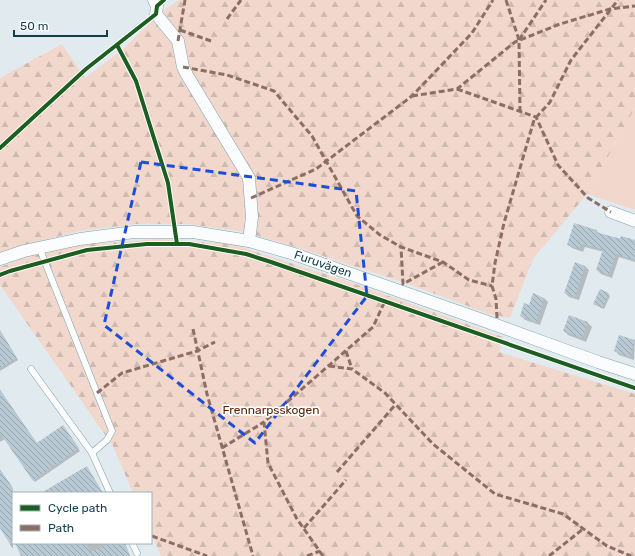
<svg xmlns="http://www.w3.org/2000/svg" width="635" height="556" viewBox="0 0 635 556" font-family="Rubik,sans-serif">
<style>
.grass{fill:#f1d7cc}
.forest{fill:url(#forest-firs)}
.shadow{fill:#0003}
.building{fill:url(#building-back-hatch)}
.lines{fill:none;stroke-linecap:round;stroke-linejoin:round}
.lane-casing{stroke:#83a1a9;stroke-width:7}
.street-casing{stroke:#83a1a9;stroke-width:13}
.lane{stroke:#fafcfd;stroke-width:6}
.street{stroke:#fafcfd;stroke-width:12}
.quiet{stroke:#8d6e63;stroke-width:3;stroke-dasharray:6 3;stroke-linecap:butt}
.cycleway-casing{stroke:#fff;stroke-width:6}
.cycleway{stroke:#1b5e20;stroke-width:4}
.marked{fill:none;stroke:#1d4ed8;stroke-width:3;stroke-dasharray:8 5;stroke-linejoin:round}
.labels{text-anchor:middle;stroke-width:3.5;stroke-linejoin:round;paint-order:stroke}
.street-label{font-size:12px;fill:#123f4d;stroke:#fff}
.park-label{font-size:12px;fill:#571c00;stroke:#fff}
</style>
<defs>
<pattern id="forest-firs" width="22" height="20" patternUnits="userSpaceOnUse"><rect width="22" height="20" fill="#f1d7cc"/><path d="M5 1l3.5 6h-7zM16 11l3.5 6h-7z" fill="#cebab1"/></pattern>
<pattern id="building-back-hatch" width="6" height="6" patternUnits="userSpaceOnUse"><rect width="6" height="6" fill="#b9c9d4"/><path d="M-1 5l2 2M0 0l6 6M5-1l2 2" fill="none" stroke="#95a5ae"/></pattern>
</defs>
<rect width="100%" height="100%" fill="#e1ebef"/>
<path class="grass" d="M635,108V210L587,194Z"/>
<g class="forest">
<path d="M179,0H635V108L587,194L533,259L510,318L489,314L411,285L296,247L245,232L188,224H136L80,231L35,242L0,253V78L62,44L85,78L124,48L164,10Z"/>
<path d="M159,239L232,244L347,281L503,337L499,352L635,394V556H161L151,533V493H133L113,446L0,285V267L27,257L77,245Z"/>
</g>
<g class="shadow">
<path d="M597,231L600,234L635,242V262L619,257L612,278L601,274L597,270L604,252L585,247L583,252L572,248L569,245Z"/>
<path d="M585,266L589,270L579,300L569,297L565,293Z"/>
<path d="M608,294L610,296L604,309L594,304Z"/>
<path d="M544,298L548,302L540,325L525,320L521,316L530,306Z"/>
<path d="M570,316L588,323L592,327L586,342L568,335L564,331Z"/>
<path d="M0,331L18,360L0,371Z"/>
<path d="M620,336L635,341L634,360L619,355L615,351Z"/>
<path d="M0,390L37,444L65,429L80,451L35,482L5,439L0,442Z"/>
<path d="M16,543H125L130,556H22Z"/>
</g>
<g class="building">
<path d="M574,223L597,230L596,232L620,239L621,236L635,240V260L616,254L608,275L596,270L603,249L581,244L579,249L567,245Z"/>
<path d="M575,262L585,266L575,296L564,293Z"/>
<path d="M600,289L609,293L602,308L593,304Z"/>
<path d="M533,293L544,298L536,322L520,316L524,303L529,305Z"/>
<path d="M569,315L588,322L582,338L563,331Z"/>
<path d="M0,330L17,358L0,368Z"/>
<path d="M619,335L635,340L630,357L614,351Z"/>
<path d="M0,390L37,443L63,425L79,448L33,481L0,433Z"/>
<path d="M87,466L103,493H41Z"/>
<path d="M0,469L13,488V549L0,528Z"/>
<path d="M15,543H86L90,552L111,543H124L130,556H21Z"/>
</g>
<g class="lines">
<defs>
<g id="lane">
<path d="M39,247L112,431L107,440L92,453"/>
<path d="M31,369L92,453L110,493"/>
<path d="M132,543L137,553"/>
</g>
<g id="street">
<path d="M154,0L157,6L156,14L178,41L183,67L187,75L249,178L252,217L249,241"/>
<path d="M611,212L635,221"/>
<path d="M0,259L24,251L80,239L134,232H193L249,241L291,253L485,321L598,362L635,374"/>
</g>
</defs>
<use href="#lane" class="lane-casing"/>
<use href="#street" class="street-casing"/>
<use href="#lane" class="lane"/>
<use href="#street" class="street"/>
<g class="quiet">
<path d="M506,0L519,40L520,111"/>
<path d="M227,19L241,0"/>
<path d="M180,30L211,41"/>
<path d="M519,40L546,0"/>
<path d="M178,41L185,0"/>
<path d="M183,67L227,75L274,91L312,136L357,216L380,235L401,247"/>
<path d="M457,89L536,117L558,165L588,198L611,212"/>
<path d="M412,96L457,89L515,42L560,24L610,9L635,6"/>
<path d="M251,198L316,169L412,96L472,33L493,0"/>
<path d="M443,262L403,284L401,247L443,262L469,280L492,286"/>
<path d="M497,318L496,299L492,286L495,263L504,223L534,120L550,102L571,60L618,0"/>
<path d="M193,329L207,394L253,556"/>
<path d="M346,351L352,369"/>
<path d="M329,366L352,369L385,393L433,444L495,494L563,514L607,546L631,556"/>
<path d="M97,393L122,373L197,351L215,342"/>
<path d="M222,448L264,422"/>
<path d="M337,472L396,404"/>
<path d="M304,528L346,480"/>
<path d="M152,536L207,556"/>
<path d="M307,556L320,551"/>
<path d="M323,556L297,519L268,463L264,422L373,327L385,301"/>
<path d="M549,556L583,529"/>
</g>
<defs>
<g id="cycleway">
<path d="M117,45L136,81L168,183L177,244"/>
<path d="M0,148L86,69L156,14L157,6L164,0"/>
<path d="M0,275L10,271L87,250L147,244H189L246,254L271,262L635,388"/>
</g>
</defs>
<use href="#cycleway" class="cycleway-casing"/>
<use href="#cycleway" class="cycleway"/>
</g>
<path class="marked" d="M141,162L356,191L367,296L255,443L104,325Z"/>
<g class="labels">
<g class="street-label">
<text transform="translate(323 264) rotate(19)" y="4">Furuvägen</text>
</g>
<g class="park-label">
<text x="271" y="414">Frennarpsskogen</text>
</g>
</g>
<rect x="12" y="492" width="140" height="52" fill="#ffffff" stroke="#a0b2b8"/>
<rect x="20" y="505" width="20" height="6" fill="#1b5e20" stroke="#a0b2b8"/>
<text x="48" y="512" font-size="12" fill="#123f4d">Cycle path</text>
<rect x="20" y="525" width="20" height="6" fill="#8d6e63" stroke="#a0b2b8"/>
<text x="48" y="532" font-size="12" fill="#123f4d">Path</text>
<path d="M14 30v6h93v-6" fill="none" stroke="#123f4d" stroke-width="2"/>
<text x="20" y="30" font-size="12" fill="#123f4d" stroke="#ffffff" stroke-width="3" paint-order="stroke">50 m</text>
</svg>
